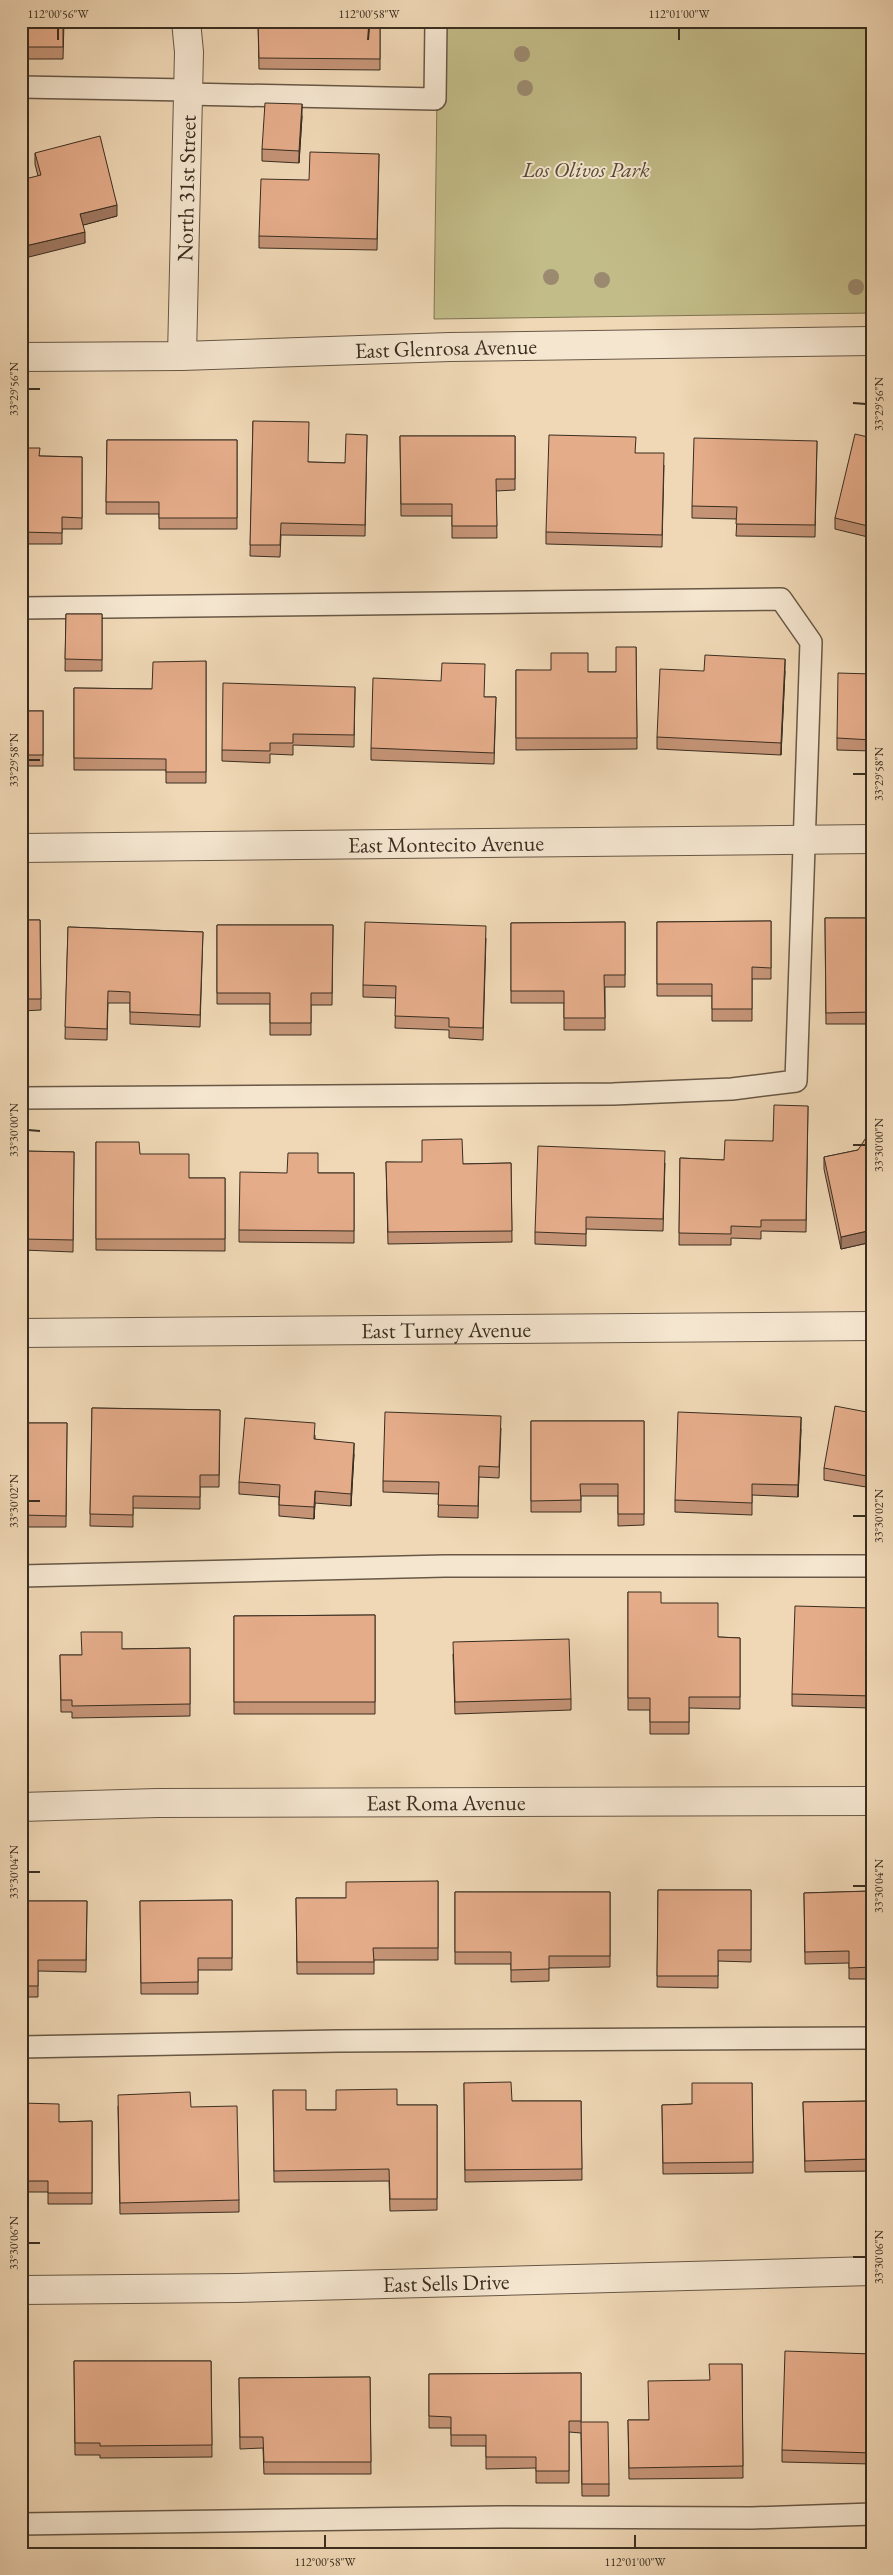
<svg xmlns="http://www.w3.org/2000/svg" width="893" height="2575" viewBox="0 0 893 2575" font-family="'EB Garamond',serif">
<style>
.green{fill:#c2bc88;stroke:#7e7554}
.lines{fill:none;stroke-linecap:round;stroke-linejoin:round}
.lane-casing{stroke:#685846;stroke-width:24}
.street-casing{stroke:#685846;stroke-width:30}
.lane{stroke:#f5e6d0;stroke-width:21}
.street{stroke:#f5e6d0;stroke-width:28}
.tree{fill:#9b8a6f}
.wall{fill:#c59477;stroke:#3a2e20}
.shaded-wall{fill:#a07861;stroke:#3a2e20}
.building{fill:#e5ac8a;stroke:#3a2e20}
.ticks{fill:none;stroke:#3a2e20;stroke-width:2}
.labels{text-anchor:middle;stroke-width:4;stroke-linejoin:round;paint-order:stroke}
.park-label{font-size:22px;font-style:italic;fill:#554a35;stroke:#f5e6d0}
.street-label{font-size:22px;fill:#3a2e20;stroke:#f5e6d0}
.neatline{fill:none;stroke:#3a2e20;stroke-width:2}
.ticks-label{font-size:12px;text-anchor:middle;fill:#3a2e20}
</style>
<rect width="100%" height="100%" fill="#f0d8b6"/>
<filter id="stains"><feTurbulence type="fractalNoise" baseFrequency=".004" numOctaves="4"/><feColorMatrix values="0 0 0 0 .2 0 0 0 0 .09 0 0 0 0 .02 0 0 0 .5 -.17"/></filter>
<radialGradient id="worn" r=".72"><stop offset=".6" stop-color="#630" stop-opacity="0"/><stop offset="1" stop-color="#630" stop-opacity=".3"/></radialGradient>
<path class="green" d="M438,21H872V313L434,319Z"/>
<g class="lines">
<defs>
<g id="lane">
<path d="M21,87L187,90"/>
<path d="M187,94L435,99L436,21"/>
<path d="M21,608L781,599L811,642L796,1081L732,1089L613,1094L21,1098"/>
<path d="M21,1576L445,1566H872"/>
<path d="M21,2047L338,2041L872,2038"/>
<path d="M21,2524L500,2517L752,2518L872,2514"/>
</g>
<g id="street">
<path id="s1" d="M182,356L189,52L186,21"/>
<path id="s2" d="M21,357L182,356L450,347L872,341"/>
<path id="s3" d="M21,848L872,839"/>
<path id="s4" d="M21,1333L872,1326"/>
<path id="s5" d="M21,1807L157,1803L872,1801"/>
<path id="s6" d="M21,2290L237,2288L872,2271"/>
</g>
</defs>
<use href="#lane" class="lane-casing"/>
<use href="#street" class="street-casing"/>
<use href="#lane" class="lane"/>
<use href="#street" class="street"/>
</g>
<g class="tree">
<circle cx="522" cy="54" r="8"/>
<circle cx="525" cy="88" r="8"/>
<circle cx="551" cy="277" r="8"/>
<circle cx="602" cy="280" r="8"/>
<circle cx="856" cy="287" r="8"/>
</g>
<g class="wall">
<path d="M21,21H64L63,59H21Z"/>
<path d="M258,21H380V70L259,69Z"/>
<path d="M302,116L299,163L262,161V149Z"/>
<path d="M35,153L117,216L83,225L85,243L38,176L35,164Z"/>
<path d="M379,154L377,250L259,248V236L309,180Z"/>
<path d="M253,421L309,462L345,463L367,435L365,536L281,535L280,557L250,556Z"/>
<path d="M400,436H515V490L496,491L497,538H452V516H401Z"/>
<path d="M872,438V538L835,529V518Z"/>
<path d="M107,440H237V529H159V514H106Z"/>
<path d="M817,441L815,537L736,536L737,519L692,518V506Z"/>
<path d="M21,448L40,456L82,457V529H62V544H21Z"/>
<path d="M635,453L664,465L662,547L546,544V532Z"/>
<path d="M66,614H102V671H65Z"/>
<path d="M636,647L637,749L516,750V670L588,672H616Z"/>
<path d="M206,661V783H166V770H74V688L152,689Z"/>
<path d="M785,671L781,755L657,749V737Z"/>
<path d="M872,674V751L837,750V738Z"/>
<path d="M355,687L354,747L293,745V755L270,754V763L222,761V750Z"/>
<path d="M484,697H496L494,764L371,760V748Z"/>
<rect x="21" y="711" width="22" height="55"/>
<path d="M825,918H872V1024H826Z"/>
<path d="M21,920H40L41,1010L21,1011Z"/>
<path d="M771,921V979H752V1021H712V996H657V922Z"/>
<path d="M625,922V987H605V1030H564V1003H511V923Z"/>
<path d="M217,925H333L332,1005H311V1035H270V1004H217Z"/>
<path d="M68,927L203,932L200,1027L130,1024V1003H108L107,1040L65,1039Z"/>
<path d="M486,938L483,1040L449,1038V1030L395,1028L396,998L363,997V985Z"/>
<path d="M808,1106L806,1232L761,1231V1239L731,1238V1245H679L680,1158L724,1160L773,1141Z"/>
<path d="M872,1135V1242L841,1249L824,1169V1157L858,1150Z"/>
<path d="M96,1142L140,1154L189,1178H225V1251L96,1250Z"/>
<path d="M21,1151L74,1152L73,1252L23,1250V1261H21Z"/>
<path d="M386,1162L463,1164L511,1163L512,1242L388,1244Z"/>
<path d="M665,1163L663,1231L586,1229V1246L535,1244V1232Z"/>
<path d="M287,1173H354V1243L239,1242V1230Z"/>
<path d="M92,1408L220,1410L219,1487H200V1509L133,1508V1527L90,1526Z"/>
<path d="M872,1413V1488L824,1480V1468Z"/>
<path d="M531,1421H644V1525L618,1526V1496H581V1512H531Z"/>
<path d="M21,1423H67L66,1527H21Z"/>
<path d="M501,1428L499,1478L479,1477L478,1518L438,1517L439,1494L383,1492V1481Z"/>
<path d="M801,1429L798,1497L752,1495V1515L675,1512V1500Z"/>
<path d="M315,1435V1439L354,1454L351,1506L315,1503L314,1519L279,1516V1497L239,1494V1482Z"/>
<path d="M628,1592L661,1603L718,1637L740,1638V1709L689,1708V1734H650V1710H628Z"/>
<path d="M872,1608V1708L792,1706V1694Z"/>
<path d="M375,1615V1714H234V1616Z"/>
<path d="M21,1642H24L25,1714H21Z"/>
<path d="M190,1648V1716L72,1718V1712H61L60,1655H82L122,1649Z"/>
<path d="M453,1654L571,1699V1710L455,1714Z"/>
<path d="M438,1881V1960H374V1974H297L296,1898H346Z"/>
<path d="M658,1890H751V1962L718,1961V1988L657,1987Z"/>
<path d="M872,1891V1979H849V1963L805,1964L804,1893Z"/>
<path d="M455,1892H610V1967L549,1968V1981L511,1982V1964H455Z"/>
<path d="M232,1900V1970H198V1994H141L140,1901Z"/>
<path d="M21,1901H87L86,1972L38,1971V1997H21Z"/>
<path d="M464,2083L512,2101H581L582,2180L465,2182Z"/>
<path d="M752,2083L753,2173L663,2174L662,2105L692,2104Z"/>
<path d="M273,2090L306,2110H336L397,2105H437V2210L390,2211L389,2181L274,2182Z"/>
<path d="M872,2101V2171L805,2172L803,2102Z"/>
<path d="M21,2103L59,2122L92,2121V2204H48V2192H21Z"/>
<path d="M118,2106L191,2107L239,2200V2212L120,2214Z"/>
<path d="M872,2354V2464L782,2462V2450Z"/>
<path d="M74,2361H211L212,2457L100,2458V2455H75Z"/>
<path d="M742,2364L743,2478L629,2479L628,2420H648Z"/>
<path d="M581,2373V2422L609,2484V2496H582L581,2433L569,2432V2483H536V2468L486,2469V2446H451V2428H429V2374Z"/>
<path d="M370,2377L371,2474H264L263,2448L240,2449L239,2378Z"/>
</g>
<g class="shaded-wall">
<path d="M302,104V116L299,163V151Z"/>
<path d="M117,205V216L80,226V214Z"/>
<path d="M85,232V243L21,259V247Z"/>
<path d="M785,659V671L781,755V743Z"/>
<path d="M872,1230V1242L841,1249V1237Z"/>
<path d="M801,1417V1429L798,1497V1485Z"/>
<path d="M354,1443V1454L351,1506V1494Z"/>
<path d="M315,1491V1503L314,1519V1507Z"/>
</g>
<g class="building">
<rect x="21" y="21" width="42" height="26"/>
<path d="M258,21H380V59L259,58Z"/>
<path d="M265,103L302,104L299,151L262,149Z"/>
<path d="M100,136L117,205L80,214L85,232L21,247V180L41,175L35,153Z"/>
<path d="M310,152L379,154L377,239L259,236L261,179L309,180Z"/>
<path d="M253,421L309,422L308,462L345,463L346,434L367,435L365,525L281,523L280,545H250Z"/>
<path d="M855,434L872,438V527L835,518Z"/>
<path d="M549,435L636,437L635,453H664L662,535L546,532Z"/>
<path d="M400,436H515V479H496L497,526H452V504H401Z"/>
<path d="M694,438L817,441L815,525L736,524L737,507L692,506Z"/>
<path d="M107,440H237V518H159V502H106Z"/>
<path d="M21,448H40L39,456L82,457V518L62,517V533L21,532Z"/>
<path d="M66,614H102V660L65,659Z"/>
<path d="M616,647H636L637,738H516V670H551V653H588V672H616Z"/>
<path d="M705,655L785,659L781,743L657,737L660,669L704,671Z"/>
<path d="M206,661V772H166V759L74,758V688L152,689L153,662Z"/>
<path d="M442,663L485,664L484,697H496L494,753L371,748L373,678L441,681Z"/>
<path d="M838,673L872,674V740L837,738Z"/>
<path d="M223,683L355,687L354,735L293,734V743H270V751L222,750Z"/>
<rect x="21" y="711" width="22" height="44"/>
<path d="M825,918H872V1012L826,1013Z"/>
<path d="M21,920H40L41,999H21Z"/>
<path d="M771,921V968L752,967V1009H712V984H657V922Z"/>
<path d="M365,922L486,926L483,1028L449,1027V1018L395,1016L396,986L363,985Z"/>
<path d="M625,922V975H604L605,1018H564V991H511V923Z"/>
<path d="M217,925H333L332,993H311V1023H270V993H217Z"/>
<path d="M68,927L203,932L200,1015L130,1012V992L108,991L107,1029L65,1027Z"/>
<path d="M774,1105L808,1106L806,1220H761V1227L731,1226V1234L679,1233L680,1158L724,1160L725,1140L773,1141Z"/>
<path d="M872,1135V1230L841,1237L824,1157L858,1150L867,1136Z"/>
<path d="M462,1139L463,1164L511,1163L512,1231L388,1232L386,1162H422V1140Z"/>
<path d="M96,1142H139L140,1154H189V1178H225V1239H96Z"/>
<path d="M538,1146L665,1151L663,1219L586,1217V1234L535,1232Z"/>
<path d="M21,1151L74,1152L73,1240L23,1239V1249H21Z"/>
<path d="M288,1153H318V1173H354V1231L239,1230L240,1172L287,1173Z"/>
<path d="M835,1406L872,1413V1477L824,1468Z"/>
<path d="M92,1408L220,1410L219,1475H200V1497L133,1496V1515L90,1514Z"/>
<path d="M385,1412L501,1416L499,1467L479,1466L478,1506L438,1505L439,1482L383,1481Z"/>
<path d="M678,1412L801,1417L798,1485L752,1484V1503L675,1500Z"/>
<path d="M245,1418L315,1423L314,1439L354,1443L351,1494L315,1491L314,1507L279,1505L280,1485L239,1482Z"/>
<path d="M531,1421H644V1514H618V1484H580L581,1500L531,1501Z"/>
<path d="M21,1423H67L66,1516L21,1515Z"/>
<path d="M628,1592H661V1603H718V1637L740,1638V1697H689V1722H650V1698H628Z"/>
<path d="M795,1606L872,1608V1696L792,1694Z"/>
<path d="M375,1615V1702H234V1616Z"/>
<path d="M81,1632H122V1649L190,1648V1704L72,1706V1700H61L60,1655H82Z"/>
<path d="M569,1639L571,1699L455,1702L453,1642Z"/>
<path d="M21,1642H24L25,1702H21Z"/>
<path d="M438,1881V1948H373L374,1962H297L296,1898H346V1882Z"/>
<path d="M658,1890H751V1950H718V1976H657Z"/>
<path d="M872,1891V1967L849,1968V1951L805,1952L804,1893Z"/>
<path d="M455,1892H610V1956H549V1969L511,1970V1952H455Z"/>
<path d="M232,1900V1958H198V1982L141,1983L140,1901Z"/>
<path d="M21,1901H87L86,1960H38V1986H21Z"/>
<path d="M511,2082L512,2101H581L582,2169L465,2170L464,2083Z"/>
<path d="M692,2083H752L753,2162L663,2163L662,2105L692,2104Z"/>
<path d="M397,2089V2105H437V2199H390L389,2169L274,2171L273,2090H306V2110H336V2090Z"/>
<path d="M190,2092L191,2107L237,2106L239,2200L120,2203L118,2095Z"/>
<path d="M872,2101V2159L805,2161L803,2102Z"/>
<path d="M21,2103L59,2104V2122L92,2121V2193H48V2181H21Z"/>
<path d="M785,2351L872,2354V2453L782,2450Z"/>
<path d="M74,2361H211L212,2445L100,2446V2443H75Z"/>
<path d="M709,2364H742L743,2466L629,2468L628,2420H649L648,2381L710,2380Z"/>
<path d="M581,2373V2421H569V2471H536V2457H486V2435H451V2417L429,2416V2374Z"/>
<path d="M370,2377L371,2462H264L263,2437H240L239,2378Z"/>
<path d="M581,2422H608L609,2484H582Z"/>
</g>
<path class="ticks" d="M58,40V28M368,40L369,28M679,40V28M28,389H40M853,403L866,404M28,760H40M853,774H866M28,1130L40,1131M853,1145H866M28,1501H40M853,1516H866M28,1872H40M853,1886H866M28,2243H40M853,2257H866M325,2548V2535M635,2548V2535"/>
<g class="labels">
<g class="park-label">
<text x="586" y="177">Los Olivos Park</text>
</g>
<g class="street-label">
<text dy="8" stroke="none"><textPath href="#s1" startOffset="168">North 31st Street</textPath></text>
<text dy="8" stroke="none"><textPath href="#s2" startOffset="425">East Glenrosa Avenue</textPath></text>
<text dy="8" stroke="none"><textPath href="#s3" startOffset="425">East Montecito Avenue</textPath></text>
<text dy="8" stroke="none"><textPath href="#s4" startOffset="425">East Turney Avenue</textPath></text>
<text dy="8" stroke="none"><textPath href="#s5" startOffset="425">East Roma Avenue</textPath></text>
<text dy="8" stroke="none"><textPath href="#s6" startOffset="425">East Sells Drive</textPath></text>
</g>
</g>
<rect width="893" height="2575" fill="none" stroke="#f0d8b6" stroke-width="55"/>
<rect x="28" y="28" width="838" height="2520" class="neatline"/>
<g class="ticks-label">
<text x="58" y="18">112°00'56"W</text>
<text x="369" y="18">112°00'58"W</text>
<text x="679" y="18">112°01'00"W</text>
<text transform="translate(14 389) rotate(-90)" y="4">33°29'56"N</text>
<text transform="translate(879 404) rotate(-90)" y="4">33°29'56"N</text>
<text transform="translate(14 760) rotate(-90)" y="4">33°29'58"N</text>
<text transform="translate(879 774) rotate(-90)" y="4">33°29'58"N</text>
<text transform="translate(14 1130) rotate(-90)" y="4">33°30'00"N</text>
<text transform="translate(879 1145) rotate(-90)" y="4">33°30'00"N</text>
<text transform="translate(14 1501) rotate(-90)" y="4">33°30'02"N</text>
<text transform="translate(879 1516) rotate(-90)" y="4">33°30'02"N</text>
<text transform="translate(14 1872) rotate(-90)" y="4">33°30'04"N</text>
<text transform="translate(879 1886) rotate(-90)" y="4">33°30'04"N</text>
<text transform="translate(14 2243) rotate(-90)" y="4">33°30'06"N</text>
<text transform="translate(879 2257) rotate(-90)" y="4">33°30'06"N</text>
<text x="325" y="2566">112°00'58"W</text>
<text x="635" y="2566">112°01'00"W</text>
</g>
<rect width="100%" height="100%" filter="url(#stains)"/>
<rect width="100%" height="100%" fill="url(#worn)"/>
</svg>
